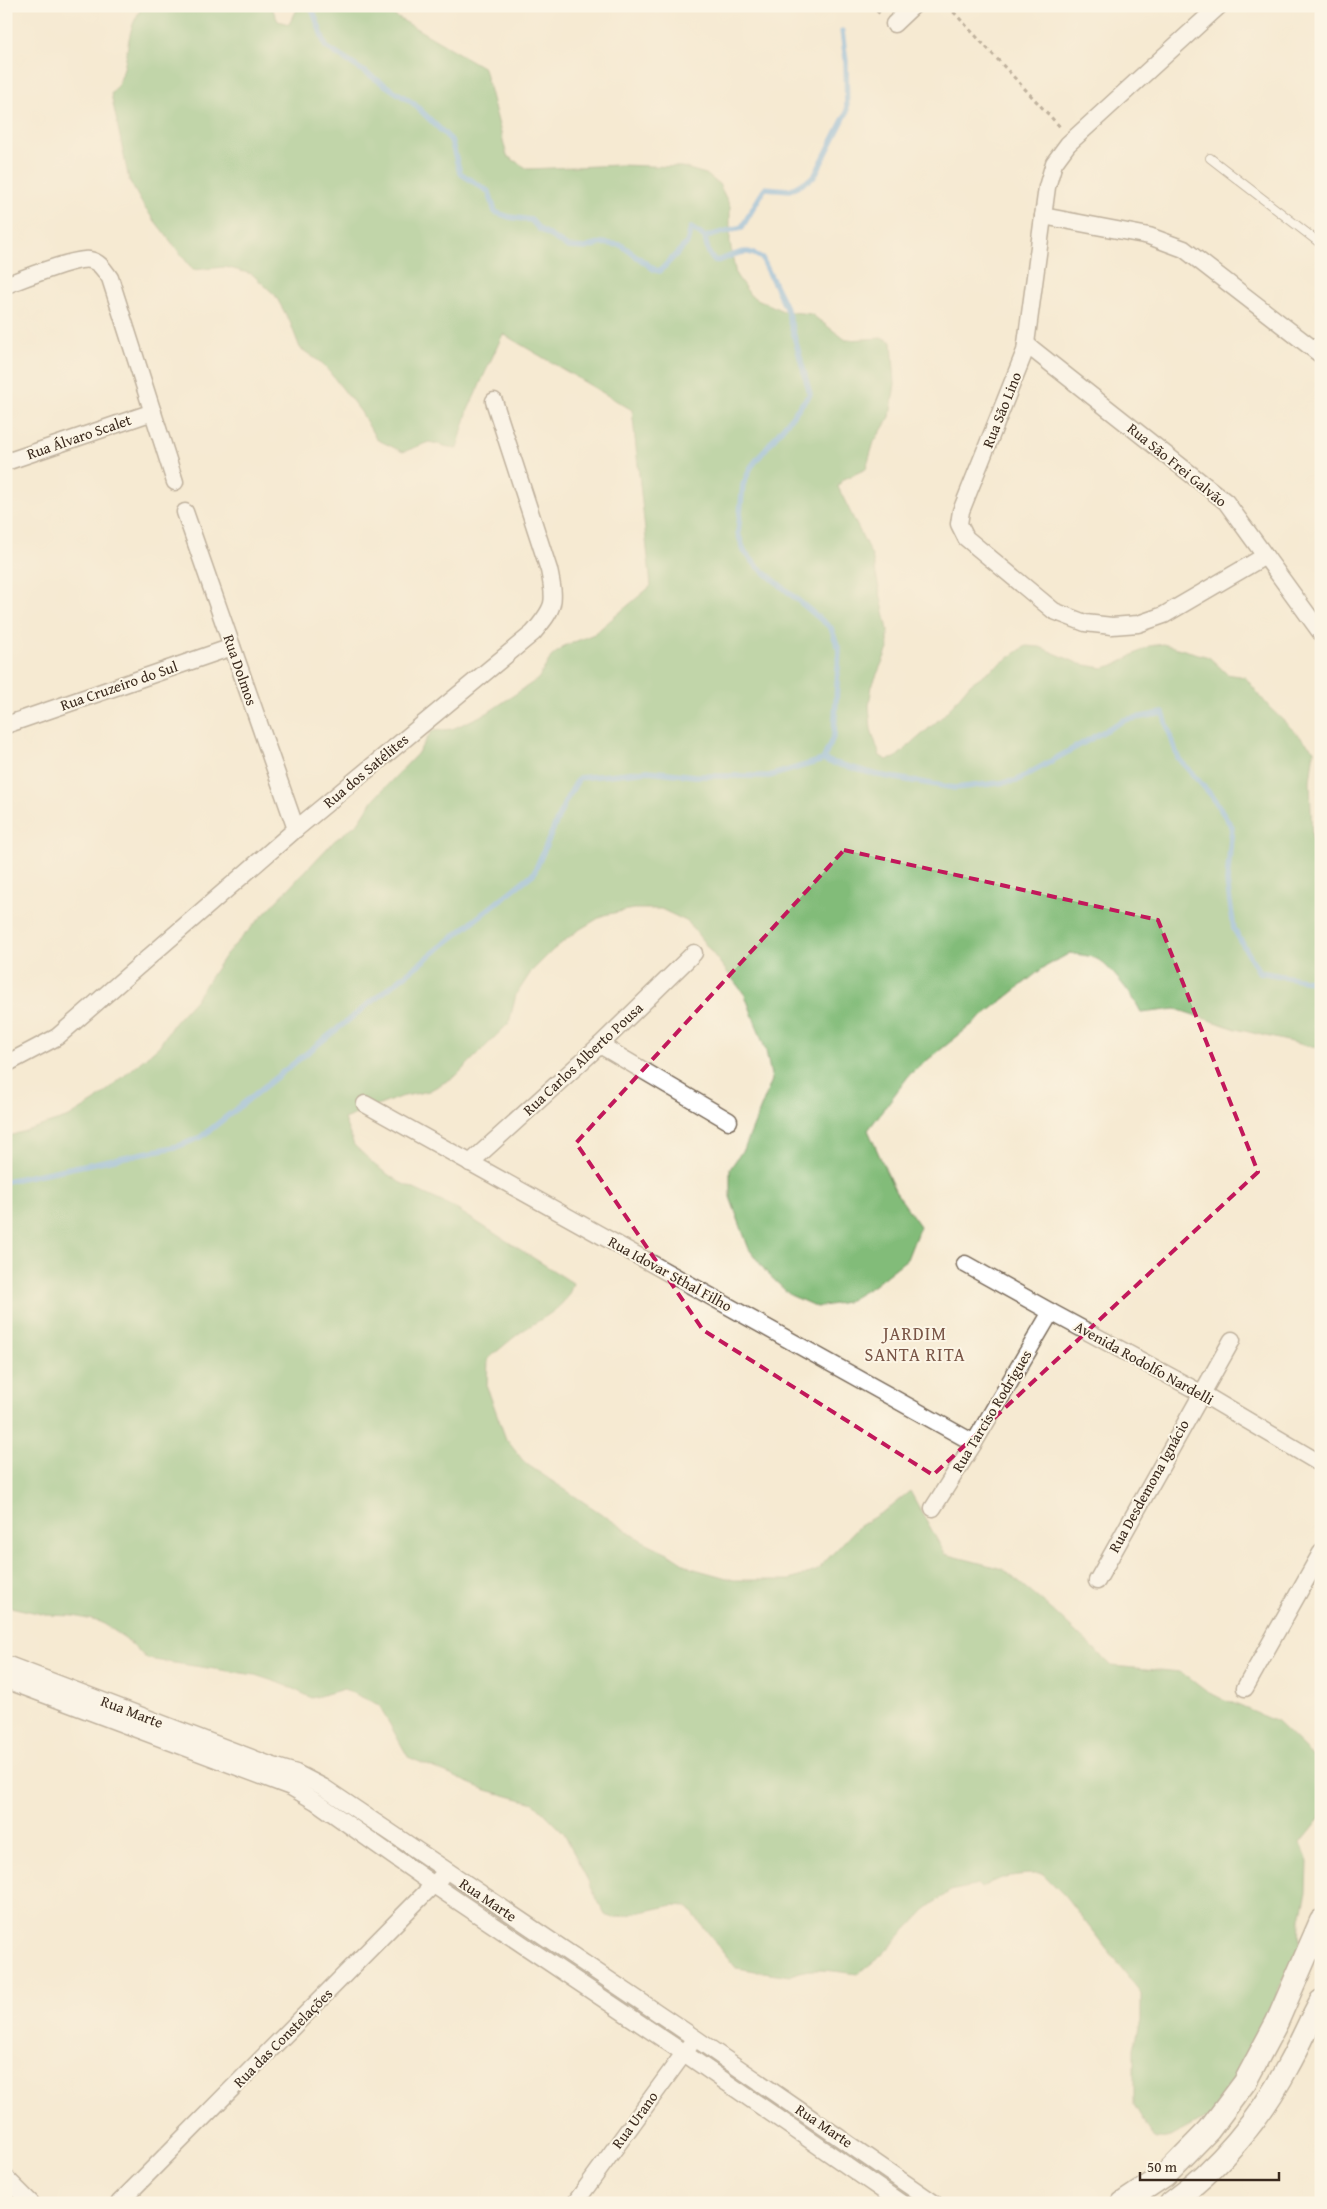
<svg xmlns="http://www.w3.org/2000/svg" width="1327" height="2209" viewBox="0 0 1327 2209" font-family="'Gentium Book Plus',serif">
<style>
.forest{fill:#82bc79;stroke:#5e734c}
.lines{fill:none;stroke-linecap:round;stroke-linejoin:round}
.stream{stroke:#6dabdf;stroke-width:5.5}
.service-casing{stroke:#7c6d5d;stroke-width:10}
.minor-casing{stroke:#7c6d5d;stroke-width:19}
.secondary-casing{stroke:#7c6d5d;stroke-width:25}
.path{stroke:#7c6d5d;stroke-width:3;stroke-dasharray:4 4;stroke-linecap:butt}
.service{stroke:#fff;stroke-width:8}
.minor{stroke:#fff;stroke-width:16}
.secondary{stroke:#fff;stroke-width:22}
.marked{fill:none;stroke:#c2185b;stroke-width:4;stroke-dasharray:10 6;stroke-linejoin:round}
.labels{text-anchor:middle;stroke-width:4;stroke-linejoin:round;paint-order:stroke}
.street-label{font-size:15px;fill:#3b2a1e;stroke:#fcf5e5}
.quarter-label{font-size:18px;letter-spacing:1px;fill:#795546;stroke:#fcf5e5}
</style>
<rect width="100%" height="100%" fill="#fcf5e5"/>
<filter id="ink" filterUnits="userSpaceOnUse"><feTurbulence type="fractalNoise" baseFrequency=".02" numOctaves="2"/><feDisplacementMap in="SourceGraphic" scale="10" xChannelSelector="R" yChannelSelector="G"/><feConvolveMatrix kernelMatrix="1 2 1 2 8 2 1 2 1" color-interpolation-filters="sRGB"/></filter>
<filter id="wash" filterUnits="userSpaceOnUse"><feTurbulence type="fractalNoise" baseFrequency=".0096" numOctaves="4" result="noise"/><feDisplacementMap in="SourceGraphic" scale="20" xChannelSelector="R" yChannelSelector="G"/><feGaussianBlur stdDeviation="1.12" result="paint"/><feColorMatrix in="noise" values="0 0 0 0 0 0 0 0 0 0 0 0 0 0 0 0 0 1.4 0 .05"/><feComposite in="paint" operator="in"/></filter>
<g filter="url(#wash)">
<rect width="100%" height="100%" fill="#f6ead2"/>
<path class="forest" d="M142,6H271L278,21L289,24L299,6H378L484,68L507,156L528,169L619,165L682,167L706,174L719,184L730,206V243L736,275L751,296L783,311L811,314L846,340L883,338L892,342L895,384L890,417L874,442L866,469L842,480L838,487L872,556L888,630V649L872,686L869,706L871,729L880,756L887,760L895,758L943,716L970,684L1026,646L1040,647L1080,664L1103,668L1117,664L1149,646L1163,644L1209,657L1227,674L1245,677L1269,707L1314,750L1310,781L1312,841L1321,865V1049L1236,1029L1176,1009L1141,1013C1137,1000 1109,965 1097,959C1089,955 1078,955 1070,953L1043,968L910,1074L868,1130L895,1191L920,1226L907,1259L873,1286L846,1302L817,1307L790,1295L767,1273L749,1249L730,1197V1169L746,1145L772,1080L766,1051L745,995L688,922L661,909H633L604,915L577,931L553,950L531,972L516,995L509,1023L456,1076L429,1091L400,1097L344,1119L354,1145L376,1166L399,1182L453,1207L573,1283C567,1309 541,1318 521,1332C510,1340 499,1350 488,1359L487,1387L506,1439L525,1463L641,1540L668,1553L691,1568L734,1580H790L816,1571L859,1526L886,1510L910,1491L945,1554L1003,1569L1051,1609L1112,1666L1181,1672L1207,1692L1277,1722L1309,1753L1321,1761V1818L1301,1843L1308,1862L1307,1891L1301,1918L1300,1946L1224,2112L1198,2122L1171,2137L1155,2140L1134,2105V2048L1141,2021V1993L1065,1896L1043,1874C1020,1874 1000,1875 981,1888L978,1885L950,1891L925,1910L882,1955L858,1974C837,1972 808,1965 790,1976L736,1968L687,1906L673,1905L614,1918L605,1915L564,1833L534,1803L486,1790L408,1757L379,1705L344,1689L312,1698L285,1685L255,1675L147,1659L125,1638L101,1622L74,1616L46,1615L6,1606V1137L69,1117L95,1101L159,1046L174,1023L195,1000L226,954L334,841L358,823L374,799L417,754L432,731L452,729L487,713L538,679L551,657L564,646L594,634L651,586L632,410L503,334L468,410L457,449L429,442L403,452L376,439L361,412L323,364L300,348L290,322L275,295L252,274L225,267L193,270L144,207L129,180L111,94C129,72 124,53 132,27C134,20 139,13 142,6Z"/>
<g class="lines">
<g class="stream">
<path d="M309,6L313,11L326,47L413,103L451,140L460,173L489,192L495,212L509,217L531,220L539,229L568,247L585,248L602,243L621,245L655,270L660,271L687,243L691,228L705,237C712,279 723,252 747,252C752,252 758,256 762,258L787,310L810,394L751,467L743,485L738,533L744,551L756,565L831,628L839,650L834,735L823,760"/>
<path d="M705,237L742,227L765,188L790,190L814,177L847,112L846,61L842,31"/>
<path d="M6,1181L179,1146L201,1137L534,873L565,802L579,778L648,771L695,776H769L823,760L878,775L955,788L1016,781L1124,720L1163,713L1178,758L1212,796L1232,827L1227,882L1234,929L1259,972L1321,983"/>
</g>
</g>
</g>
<g filter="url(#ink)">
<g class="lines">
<defs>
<path id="service" d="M1210,158L1321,244"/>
<g id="minor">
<path d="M1219,6L1068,144L1054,163L1047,187L1025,351L961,511L959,524L966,538L1054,611L1085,623L1112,626L1138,624L1164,615L1265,556"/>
<path d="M894,24L913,6"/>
<path d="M1043,216L1149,236L1184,249L1321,355"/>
<path d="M6,285C21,279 78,257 90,260C100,262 104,270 110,278L175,482"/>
<path d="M1026,344L1226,502L1321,633"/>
<path d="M6,462L153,412"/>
<path d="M185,512L296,829"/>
<path d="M6,725L232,647"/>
<path d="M600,1045L729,1121"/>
<path d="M6,1064L57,1037L296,829L533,633C555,607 556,603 549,570L494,401"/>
<path d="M365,1104L974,1443"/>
<path d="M470,1163L600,1045L694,953"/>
<path d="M965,1264L1051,1312L1201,1393L1321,1464"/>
<path d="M933,1508L974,1443L1051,1312"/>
<path d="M1097,1581L1232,1340"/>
<path d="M6,1664L270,1765L296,1773L323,1787L695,2038L934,2203"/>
<path d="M6,1680L291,1787L315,1801L434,1885L684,2053L901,2203"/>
<path d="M1245,1688L1321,1553"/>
<path d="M6,2178L31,2203"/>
<path d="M119,2203L441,1877"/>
<path d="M575,2203L690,2045"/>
</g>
<g id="secondary">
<path d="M1123,2203L1165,2175L1209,2130L1245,2082L1277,2022L1321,1921"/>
<path d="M1171,2203C1219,2168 1260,2119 1288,2066C1300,2045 1309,2022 1321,2001"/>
</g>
</defs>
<use href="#service" class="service-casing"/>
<use href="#minor" class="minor-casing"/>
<use href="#secondary" class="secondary-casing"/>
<g class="path">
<path d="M870,6L882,15"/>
<path d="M948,6L1062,129"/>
</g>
<use href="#service" class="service"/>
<use href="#minor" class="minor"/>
<use href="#secondary" class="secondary"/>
</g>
</g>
<path d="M0 0H1327V2209H0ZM844,850L1158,920L1258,1172L933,1475L703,1330L576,1143Z" fill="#f6ead2" fill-opacity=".55" fill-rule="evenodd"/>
<path class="marked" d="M844,850L1158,920L1258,1172L933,1475L703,1330L576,1143Z"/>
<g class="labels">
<g class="street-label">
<text transform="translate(1002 410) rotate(-68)" y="5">Rua São Lino</text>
<text transform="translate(79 437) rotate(-19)" y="5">Rua Álvaro Scalet</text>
<text transform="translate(1177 465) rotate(39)" y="5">Rua São Frei Galvão</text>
<text transform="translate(240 670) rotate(71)" y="5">Rua Dolmos</text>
<text transform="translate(119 686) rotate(-19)" y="5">Rua Cruzeiro do Sul</text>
<text transform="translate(366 771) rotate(-40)" y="5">Rua dos Satélites</text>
<text transform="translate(583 1059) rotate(-43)" y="5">Rua Carlos Alberto Pousa</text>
<text transform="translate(670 1274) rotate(29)" y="5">Rua Idovar Sthal Filho</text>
<text transform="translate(1144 1363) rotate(29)" y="5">Avenida Rodolfo Nardelli</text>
<text transform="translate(992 1411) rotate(-59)" y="5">Rua Tarciso Rodrigues</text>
<text transform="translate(1149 1486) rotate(-61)" y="5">Rua Desdemona Ignácio</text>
<text transform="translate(132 1712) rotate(21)" y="5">Rua Marte</text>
<text transform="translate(488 1900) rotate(34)" y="5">Rua Marte</text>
<text transform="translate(283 2038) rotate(-45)" y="5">Rua das Constelações</text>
<text transform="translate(635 2120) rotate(-54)" y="5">Rua Urano</text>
<text transform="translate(824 2126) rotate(34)" y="5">Rua Marte</text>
</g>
<g class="quarter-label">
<text x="915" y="1340">JARDIM<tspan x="915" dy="21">SANTA RITA</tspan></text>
</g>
</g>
<rect width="1327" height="2209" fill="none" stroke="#fcf5e5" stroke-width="25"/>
<path d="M1140 2172v8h139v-8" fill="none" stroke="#3b2a1e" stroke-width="2.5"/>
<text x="1147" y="2172" font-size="15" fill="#3b2a1e" stroke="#fcf5e5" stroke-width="4" paint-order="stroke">50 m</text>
</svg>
